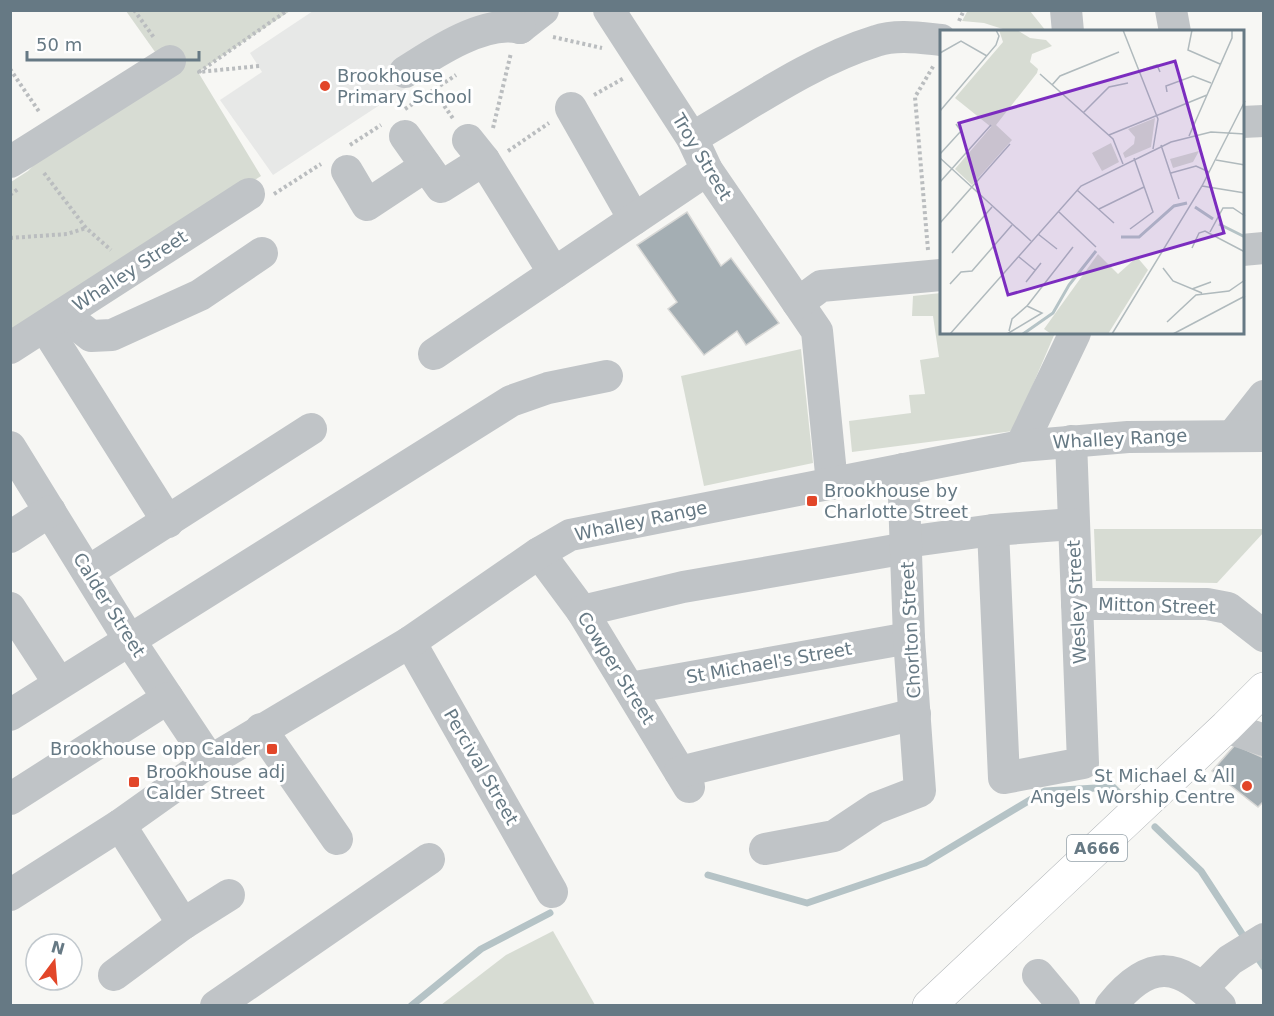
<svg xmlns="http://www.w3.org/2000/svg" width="1274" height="1016" viewBox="0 0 1274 1016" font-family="'DejaVu Sans',sans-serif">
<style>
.built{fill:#e7e8e7}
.green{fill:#d7dcd3}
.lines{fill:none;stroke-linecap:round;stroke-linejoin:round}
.stream{stroke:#b5c3c6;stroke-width:7}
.building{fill:#a4aeb3;stroke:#d8d8d6;stroke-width:1.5}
.highway-casing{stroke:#b3b7ba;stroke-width:34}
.path{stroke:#babdbf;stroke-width:4;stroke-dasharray:3 3;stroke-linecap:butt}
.minor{stroke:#c0c4c7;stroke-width:32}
.highway{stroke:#fff;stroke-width:33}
.poi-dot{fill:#e24629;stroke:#fff;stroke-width:2}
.labels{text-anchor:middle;stroke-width:6;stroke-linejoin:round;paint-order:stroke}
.shield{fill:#fff;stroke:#94a1a9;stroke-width:1.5}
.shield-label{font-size:16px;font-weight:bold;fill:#667984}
.poi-label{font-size:18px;fill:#667984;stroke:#fff;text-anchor:start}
.street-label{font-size:18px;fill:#667984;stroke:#fff}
.inset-river{fill:none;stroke:#b5c3c6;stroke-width:3}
.inset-road{fill:none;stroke:#b0babd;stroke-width:1.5}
.view{fill:#7b2cbf;fill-opacity:0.15;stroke:#7b2cbf;stroke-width:3}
.inset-edge{fill:none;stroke:#667984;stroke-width:3}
</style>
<rect width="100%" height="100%" fill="#f7f7f4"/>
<path class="built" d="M493,10L495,14L491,32L273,175L220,100L262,72L250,53L313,11Z"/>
<g class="green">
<path d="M968,10L1030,11L1046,31H1009L984,23L962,21Z"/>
<path d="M126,11H290L198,72L261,176L11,336V182L28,171L50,148L170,73Z"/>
<path d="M941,293V333H1055L1013,431L852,452L849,421L911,413L909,395L925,394L920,360L939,357L933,316H912L913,296Z"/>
<path d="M801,349L813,463L704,486L681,376Z"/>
<path d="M1094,529H1263L1264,532L1217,583L1096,581Z"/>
<path d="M553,931L595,1005H441L506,955Z"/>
</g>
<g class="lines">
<g class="stream">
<path d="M1155,827L1201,871L1246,940"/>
<path d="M708,875L807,903L925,863L1045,791L1113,787L1122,796"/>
<path d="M1255,954L1264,967"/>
<path d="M411,1006L481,949L550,913"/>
</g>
</g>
<g class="building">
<path d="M687,212L721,266L731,258L779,323L746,345L737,331L704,355L668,309L677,302L637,245Z"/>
<path d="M1235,745L1264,758V801L1258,807L1212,771Z"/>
</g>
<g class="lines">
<defs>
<path id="highway" d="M929,1006L1226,727L1264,689"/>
</defs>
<use href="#highway" class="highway-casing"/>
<g class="path">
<path d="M134,10L155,39"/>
<path d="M959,21L964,10"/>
<path d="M553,37L602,48"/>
<path d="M259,66L199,72L288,10"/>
<path d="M10,69L40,113"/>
<path d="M434,91L454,120"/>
<path d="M594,95L624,78"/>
<path d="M405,109L456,75"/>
<path d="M493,128L511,53"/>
<path d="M350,145L381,125"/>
<path d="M508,151L549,123"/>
<path d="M44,173L86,228L111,250"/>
<path d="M274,194L321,164"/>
<path d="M10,195L18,189"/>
<path d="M10,238L67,234L86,228"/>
<path d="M928,250L915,97L934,65"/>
</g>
<g class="minor">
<path d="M609,10L692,138L707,170L817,331L832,484"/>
<path d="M1066,10L1068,32"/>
<path d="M1171,10L1175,32"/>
<path d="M520,28L543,10"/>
<path d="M405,72C434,53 485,19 520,28"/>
<path d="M571,108L634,219"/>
<path d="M1242,122L1264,121"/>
<path d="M405,136L441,187L484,160"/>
<path d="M692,138C751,104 811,61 876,41C896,34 921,38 941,40"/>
<path d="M468,140L484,160L554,273"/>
<path d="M10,162L170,61"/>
<path d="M347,171L367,205L426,166"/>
<path d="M1242,250L1264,248"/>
<path d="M798,303L821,286L941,275"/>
<path d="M68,312L77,325L91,336L112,335L200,295L262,253"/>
<path d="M45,327L168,522"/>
<path d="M10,348L249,194"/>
<path d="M434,354L707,170"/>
<path d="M1234,434L1264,396"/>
<path d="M1021,446L1075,333"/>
<path d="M10,447L130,641L210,761"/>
<path d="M993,530L1004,778L1083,763L1071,441"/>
<path d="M10,537L50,511"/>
<path d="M906,542L993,530L1073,524"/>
<path d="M539,553L582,611L689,787"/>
<path d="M89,571L311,429"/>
<path d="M1077,604H1207L1228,608L1264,636"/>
<path d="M10,608L59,683"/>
<path d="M582,611L683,587L907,548"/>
<path d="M410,642L552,892"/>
<path d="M630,688L909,638"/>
<path d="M10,715L511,401L548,388L607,376"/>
<path d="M1226,727L1264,740"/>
<path d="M261,729L337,839"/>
<path d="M680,772L915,714"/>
<path d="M10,799L168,698"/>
<path d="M120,825L183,924"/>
<path d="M765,849L834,836L876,808L920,791L909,638L903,469"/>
<path d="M10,895L120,825L210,761L410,642L539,553L570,535L1021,446L1128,437L1264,436"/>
<path d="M114,975L183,924L229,895"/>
<path d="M1038,975L1064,1006"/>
<path d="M1203,987L1230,960L1264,939"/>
<path d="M216,1006L429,859"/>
<path d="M1111,1006C1149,958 1180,961 1220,1006"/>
</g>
<use href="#highway" class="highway"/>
</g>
<g class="poi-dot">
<circle cx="325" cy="86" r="6"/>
<rect x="806" y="495" width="12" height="12" rx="3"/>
<rect x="266" y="743" width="12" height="12" rx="3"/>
<rect x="128" y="776" width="12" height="12" rx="3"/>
<circle cx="1247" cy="786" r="6"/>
</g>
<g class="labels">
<rect class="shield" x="1067" y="835" width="60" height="26" rx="4.5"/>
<g class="shield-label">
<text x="1097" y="854">A666</text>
</g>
<g class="poi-label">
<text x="337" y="82">Brookhouse<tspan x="337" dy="21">Primary School</tspan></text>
<text x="824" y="497">Brookhouse by<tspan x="824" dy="21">Charlotte Street</tspan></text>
<text x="260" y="755" text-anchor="end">Brookhouse opp Calder</text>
<text x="146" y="778">Brookhouse adj<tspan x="146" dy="21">Calder Street</tspan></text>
<text x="1235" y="782" text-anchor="end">St Michael &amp; All<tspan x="1235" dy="21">Angels Worship Centre</tspan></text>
</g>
<g class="street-label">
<text transform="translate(702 157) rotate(59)" y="6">Troy Street</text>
<text transform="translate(130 271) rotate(-33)" y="6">Whalley Street</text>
<text transform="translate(1120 439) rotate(-3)" y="6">Whalley Range</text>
<text transform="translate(641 521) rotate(-12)" y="6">Whalley Range</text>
<text transform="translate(1077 602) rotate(-93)" y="6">Wesley Street</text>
<text transform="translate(109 605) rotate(58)" y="6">Calder Street</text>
<text transform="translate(1157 606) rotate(2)" y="6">Mitton Street</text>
<text transform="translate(911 630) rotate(-93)" y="6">Chorlton Street</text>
<text transform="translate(769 663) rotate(-10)" y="6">St Michael's Street</text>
<text transform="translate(616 668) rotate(58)" y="6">Cowper Street</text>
<text transform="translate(481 767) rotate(60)" y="6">Percival Street</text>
</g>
</g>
<g transform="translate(940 30)">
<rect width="304" height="304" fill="#f7f7f4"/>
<path d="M59,0H77L90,8L106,10L112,16L92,24L90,32L98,39L97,43L56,95L72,110L32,155L15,139L51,97L15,68L63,12ZM215,88L211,117L185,128L183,123L194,114L195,107L188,99ZM171,113L179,132L162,141L152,123ZM259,121L253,132L233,138L230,129ZM158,224L178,244L197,227L208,240L168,304H111L104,299Z" fill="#d7dcd3"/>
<path class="inset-river" d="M255,177L273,189M279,194L305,207M181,207H199L234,176L247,173M83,304L113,283L129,255L156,221"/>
<path class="inset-road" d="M183,0L218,89L213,119M252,0L248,20L280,34M0,23L21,11L47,26M199,41L217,35L220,42M100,44L173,109L183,134M112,55L120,46L179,22M227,62L226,56L253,46L271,53M0,81L56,15L59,6L56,0M143,83L169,57L188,53M169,105L267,65M249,106L292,8V0M221,115L239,169M0,124L21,101L16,94M0,128L91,211M276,130L305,135M231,143L256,136L269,142M0,152L51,95M262,156L305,163M137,160L174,193M159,179L204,157M119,182L156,217M0,193L70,114M190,199L213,182L194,128M270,202L283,178H293L305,186M98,204L117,219M252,218L259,203L265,201L305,222M12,223L52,177M79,227L95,240M223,238L233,251L262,263M86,252L101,233M10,254L21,242L32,241L72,195M252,259L271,252M87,276L133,217M227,292L256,265L289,261L305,250M10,304L141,156L231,112L271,102L305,104M67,304L102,283L87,276L72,289L69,301M172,304L262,156L305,71M233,304L305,266"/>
<path class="view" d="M235,31L284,203L68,265L19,93Z"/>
<rect width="304" height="304" class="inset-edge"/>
</g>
<rect width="1274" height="1016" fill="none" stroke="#667984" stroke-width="24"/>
<g transform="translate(54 962) rotate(16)"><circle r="28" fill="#ffffff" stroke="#c2c9ce" stroke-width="1.5"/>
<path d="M0-4.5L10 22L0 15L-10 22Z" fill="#e24629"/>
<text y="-9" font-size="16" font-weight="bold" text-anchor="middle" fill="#667984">N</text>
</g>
<path d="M27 51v9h172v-9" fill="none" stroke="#667984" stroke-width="3"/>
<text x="36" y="51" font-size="18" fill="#667984" stroke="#ffffff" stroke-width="4.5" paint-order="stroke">50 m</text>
</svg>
